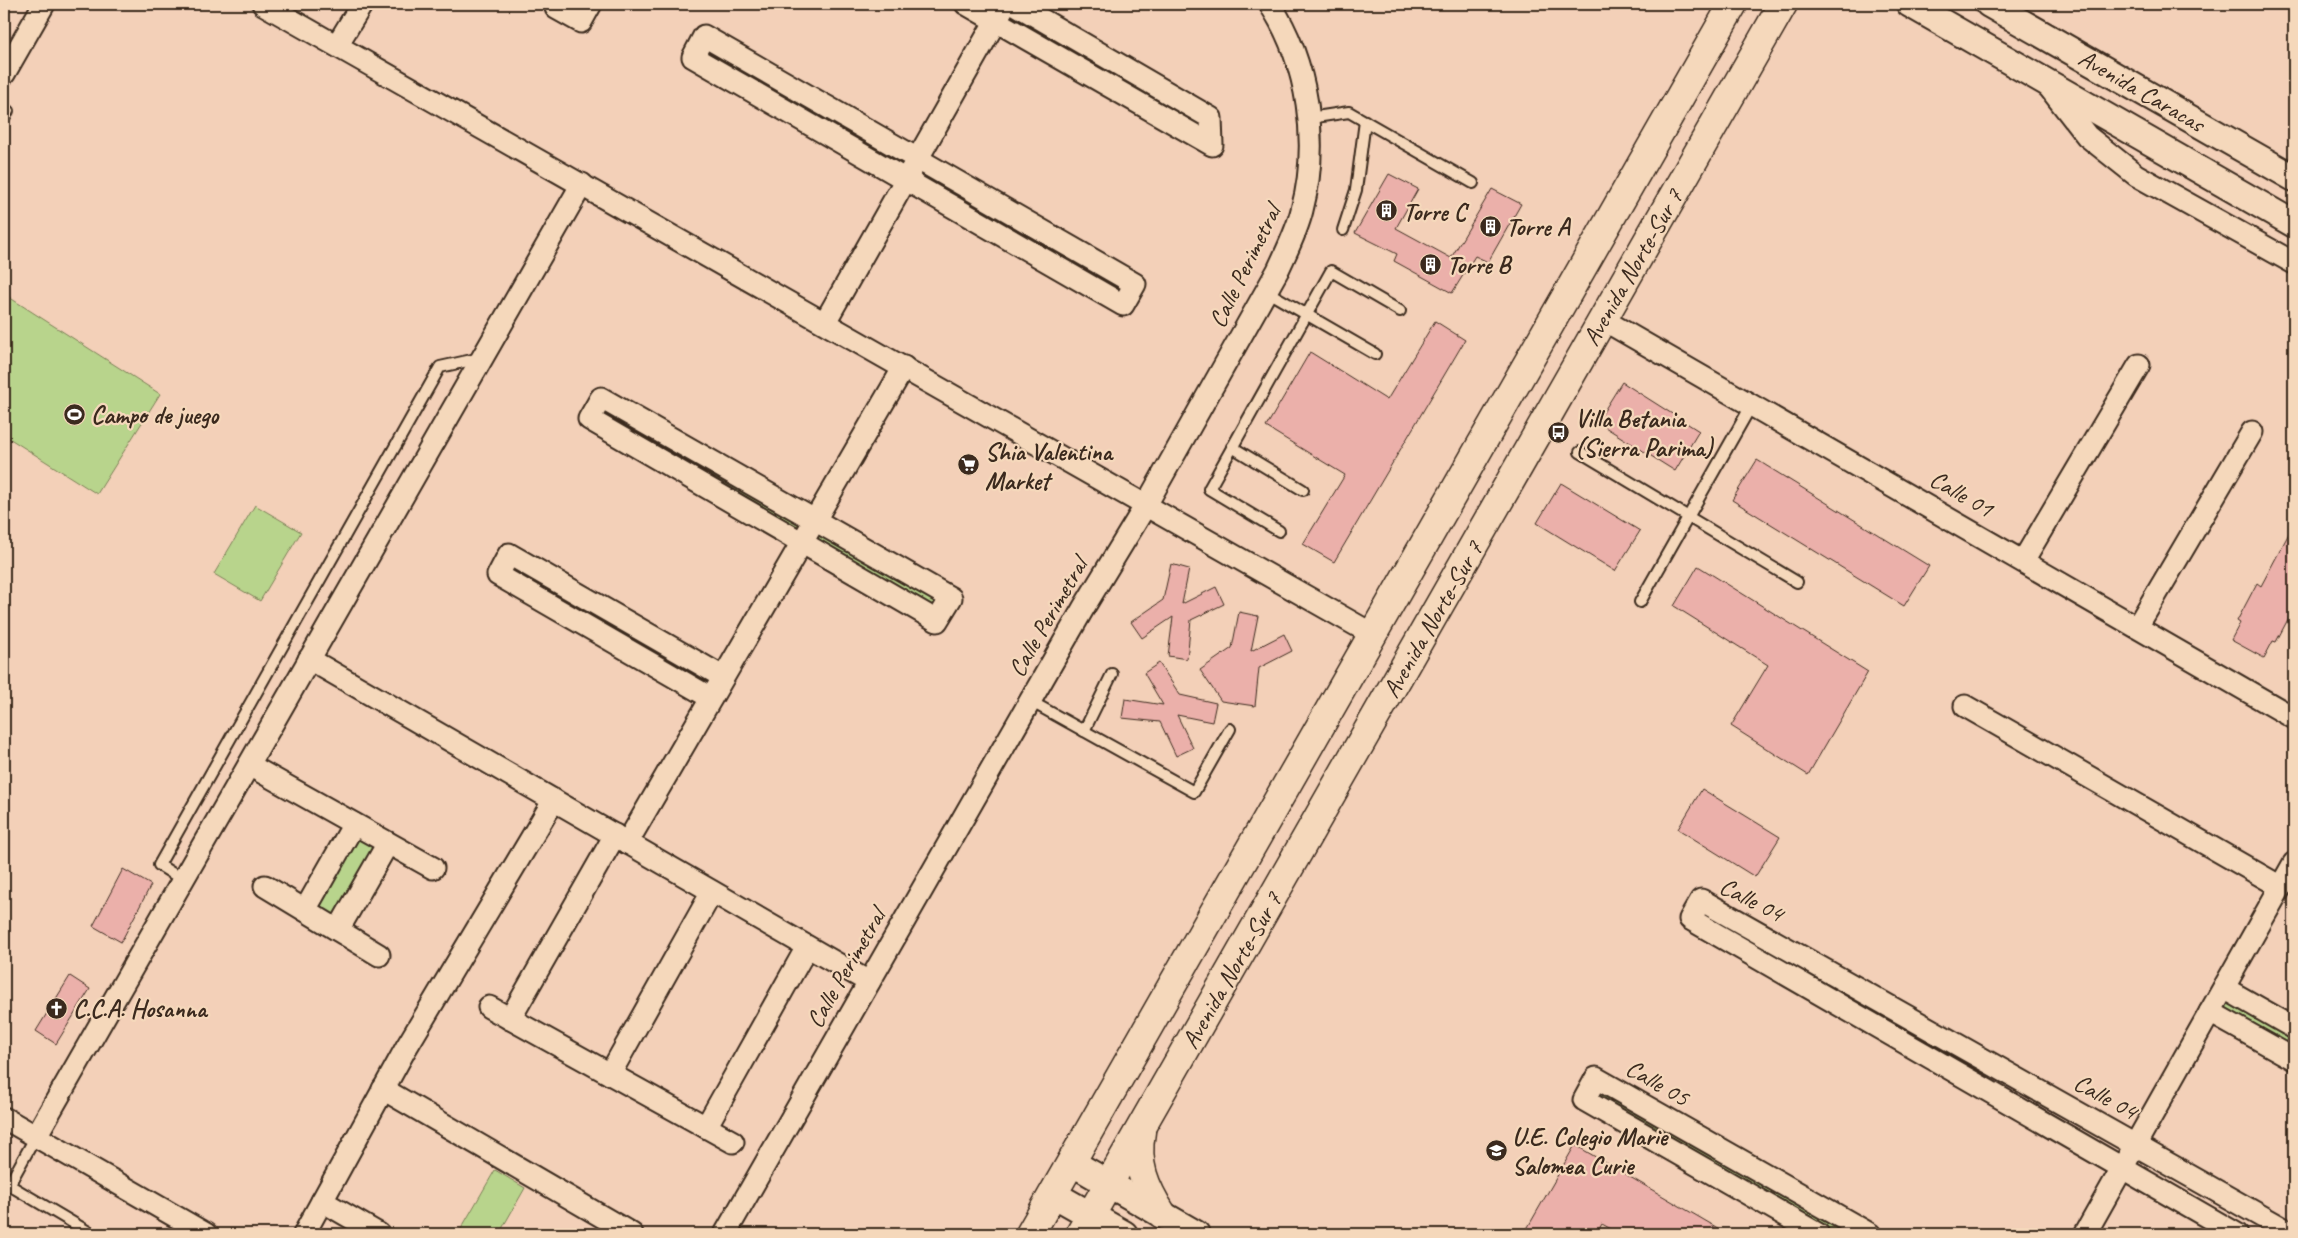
<svg xmlns="http://www.w3.org/2000/svg" width="2298" height="1238" viewBox="0 0 2298 1238" font-family="Caveat,sans-serif">
<style>
.green{fill:#b8d48c;stroke:#7a7f55}
.building{fill:#ebb0aa;stroke:#3b2a1e}
.lines{fill:none;stroke-linecap:round;stroke-linejoin:round}
.service-casing{stroke:#3b2a1e;stroke-width:14}
.minor-casing{stroke:#3b2a1e;stroke-width:25}
.tertiary-casing{stroke:#3b2a1e;stroke-width:30}
.secondary-casing{stroke:#3b2a1e;stroke-width:31}
.service{stroke:#f5d8bb;stroke-width:10}
.minor{stroke:#f5d8bb;stroke-width:21}
.tertiary{stroke:#f5d8bb;stroke-width:26}
.secondary{stroke:#f5d8bb;stroke-width:28}
.labels{text-anchor:middle;stroke-width:4.5;stroke-linejoin:round;paint-order:stroke}
.street-label{font-size:25px;fill:#3b2a1e;stroke:#f5d8bb}
.poi-label{font-size:25px;font-weight:bold;fill:#3b2a1e;stroke:#f5d8bb;text-anchor:start}
</style>
<rect width="100%" height="100%" fill="#f3d0b8"/>
<filter id="ink" filterUnits="userSpaceOnUse"><feTurbulence type="fractalNoise" baseFrequency=".02" numOctaves="2"/><feDisplacementMap in="SourceGraphic" scale="10" xChannelSelector="R" yChannelSelector="G"/><feConvolveMatrix kernelMatrix="1 2 1 2 8 2 1 2 1" color-interpolation-filters="sRGB"/></filter>
<g filter="url(#ink)">
<g class="green">
<path d="M4,294L160,394L97,494L4,435Z"/>
<path d="M601,398L951,598L937,621L589,420Z"/>
<path d="M255,505L301,532L260,601L214,574Z"/>
<path d="M354,824L388,843L338,930L305,910Z"/>
<path d="M2223,989L2294,1029V1059L2211,1011Z"/>
<path d="M1596,1078L1870,1234H1818L1584,1100Z"/>
<path d="M495,1170L525,1188L499,1234H458Z"/>
</g>
<g class="building">
<path d="M1389,174L1418,189L1396,228L1451,258L1492,189L1521,204L1488,262L1475,256L1452,293L1394,261L1397,254L1355,233Z"/>
<path d="M1435,321L1465,340L1334,562L1303,544L1345,475L1266,427L1310,352L1387,400Z"/>
<path d="M1622,382L1699,431L1675,471L1597,422Z"/>
<path d="M1757,460L1929,566L1904,606L1732,500Z"/>
<path d="M1561,483L1640,531L1615,571L1537,523Z"/>
<path d="M2294,524V608L2276,642L2273,641L2264,658L2231,640L2240,623L2237,621L2257,583L2261,586Z"/>
<path d="M1171,564L1189,569L1182,604L1216,587L1224,604L1191,620L1187,659L1168,656L1173,617L1142,638L1131,622L1163,600Z"/>
<path d="M1698,566L1868,672L1808,775L1731,726L1768,665L1674,606Z"/>
<path d="M1239,612L1258,616L1251,651L1284,634L1292,651L1259,668L1255,706L1221,701L1200,670L1232,648Z"/>
<path d="M1159,663L1180,695L1216,703L1212,722L1177,715L1193,748L1176,756L1160,722L1122,718L1125,699L1163,705L1144,673Z"/>
<path d="M1702,789L1780,837L1755,877L1678,829Z"/>
<path d="M123,869L151,885L121,942L93,926Z"/>
<path d="M70,976L90,989L56,1044L36,1031Z"/>
<path d="M1575,1145L1728,1234H1620L1602,1224L1596,1234H1524Z"/>
</g>
<g class="lines">
<defs>
<g id="service">
<path d="M4,108L8,111L4,118"/>
<path d="M1309,118L1349,112L1473,183"/>
<path d="M1343,230L1356,190L1365,121"/>
<path d="M1266,291L1375,354"/>
<path d="M1232,447L1303,490"/>
<path d="M1580,452L1797,582"/>
<path d="M1279,531L1209,489L1331,271L1400,311"/>
<path d="M1640,602L1751,406"/>
<path d="M1030,701L1194,792L1230,729"/>
<path d="M1084,731L1112,674"/>
<path d="M183,880L159,865L440,367L481,358"/>
<path d="M4,1182L92,1234"/>
<path d="M9,1185L36,1136"/>
</g>
<g id="minor">
<path d="M263,4L1372,634"/>
<path d="M558,4L556,8L581,22L591,4"/>
<path d="M966,4L1212,145L1211,118L1015,4"/>
<path d="M704,36L1135,284L1123,305L693,57Z"/>
<path d="M337,45L362,4"/>
<path d="M4,74L44,4"/>
<path d="M2049,87L2087,136L2136,175L2294,263"/>
<path d="M1602,319L2294,718"/>
<path d="M825,322L1003,8"/>
<path d="M601,398L951,598L937,621L589,419Z"/>
<path d="M2023,561L2139,365"/>
<path d="M2137,627L2252,432"/>
<path d="M309,659L869,982"/>
<path d="M711,698L498,575L509,554L723,677"/>
<path d="M1965,706L2281,887"/>
<path d="M249,765L433,868"/>
<path d="M627,843L904,367"/>
<path d="M265,886L379,955"/>
<path d="M305,910L354,824"/>
<path d="M338,930L388,843"/>
<path d="M2224,988L2294,1028"/>
<path d="M489,1007L733,1142"/>
<path d="M2210,1012L2294,1059"/>
<path d="M510,1019L615,835"/>
<path d="M610,1074L712,892"/>
<path d="M383,1089L632,1234"/>
<path d="M4,1118L206,1234"/>
<path d="M706,1127L807,947"/>
<path d="M36,1136L582,184"/>
<path d="M322,1201L379,1234"/>
<path d="M304,1234L406,1048L554,800"/>
<path d="M725,1234L1084,607L1146,505L1278,270C1287,250 1297,231 1302,210C1320,142 1308,63 1270,4"/>
<path d="M1818,1234L1584,1100L1596,1078L1870,1234"/>
<path d="M2085,1234L2294,863"/>
<path d="M2237,1234L1690,919L1701,900L2293,1234"/>
</g>
<g id="tertiary">
<path d="M1910,4L2294,224"/>
<path d="M1989,4L2294,178"/>
<path d="M1071,1162L1196,1234"/>
<path d="M1053,1194L1124,1234"/>
</g>
<g id="secondary">
<path d="M1141,1132C1135,1164 1145,1187 1162,1214"/>
<path d="M1030,1234L1733,4"/>
<path d="M1080,1234L1783,4"/>
</g>
</defs>
<use href="#service" class="service-casing"/>
<use href="#minor" class="minor-casing"/>
<use href="#tertiary" class="tertiary-casing"/>
<use href="#secondary" class="secondary-casing"/>
<use href="#service" class="service"/>
<use href="#minor" class="minor"/>
<use href="#tertiary" class="tertiary"/>
<use href="#secondary" class="secondary"/>
</g>
</g>
<defs>
<symbol id="building-disc" viewBox="-11 -11 22 22"><circle r="9.5" fill="#3b2a1e" stroke="#f5d8bb"/><path d="M-4-6H4V6H1V3H-1V6H-4ZM-2.5-4.3h1.7v1.8h-1.7ZM.8-4.3h1.7v1.8H.8ZM-2.5-1h1.7V.8h-1.7ZM.8-1h1.7V.8H.8Z" fill="#fff"/></symbol>
<symbol id="stadium-disc" viewBox="-11 -11 22 22"><circle r="9.5" fill="#3b2a1e" stroke="#f5d8bb"/><path d="M0-5a6.5 5 0 1 0 0 10a6.5 5 0 1 0 0-10ZM-3.5-1.8h7v3.6h-7Z" fill="#fff"/></symbol>
<symbol id="bus-disc" viewBox="-11 -11 22 22"><circle r="9.5" fill="#3b2a1e" stroke="#f5d8bb"/><path d="M-5-6H5V4H4V6H2V4H-2V6H-4V4H-5ZM-3.5-4V0h7V-4ZM-3.5 1.2v1.5H-2V1.2ZM2 1.2v1.5H3.5V1.2Z" fill="#fff"/></symbol>
<symbol id="supermarket-disc" viewBox="-11 -11 22 22"><circle r="9.5" fill="#3b2a1e" stroke="#f5d8bb"/><path d="M-6-5.5h2.5l.6 2H6L4.5 2H-2.5L-4.4-4H-6ZM-1.5 3.2a1.3 1.3 0 1 0 .1 0ZM3 3.2a1.3 1.3 0 1 0 .1 0Z" fill="#fff"/></symbol>
<symbol id="church-disc" viewBox="-11 -11 22 22"><circle r="9.5" fill="#3b2a1e" stroke="#f5d8bb"/><path d="M-1.2-6h2.4v3.5h3.3v2.4h-3.3V6h-2.4V-.1h-3.3v-2.4h3.3Z" fill="#fff"/></symbol>
<symbol id="school-disc" viewBox="-11 -11 22 22"><circle r="9.5" fill="#3b2a1e" stroke="#f5d8bb"/><path d="M0-5L7-2L0 1L-7-2ZM-4 1L0 2.5L4 1V4Q0 6-4 4Z" fill="#fff"/></symbol>
</defs>
<g fill-rule="evenodd">
<use href="#building-disc" x="1374" y="198" width="25" height="25"/>
<use href="#building-disc" x="1478" y="214" width="25" height="25"/>
<use href="#building-disc" x="1418" y="252" width="25" height="25"/>
<use href="#stadium-disc" x="62" y="402" width="25" height="25"/>
<use href="#bus-disc" x="1546" y="420" width="25" height="25"/>
<use href="#supermarket-disc" x="956" y="452" width="25" height="25"/>
<use href="#church-disc" x="44" y="996" width="25" height="25"/>
<use href="#school-disc" x="1484" y="1138" width="25" height="25"/>
</g>
<g class="labels">
<g class="street-label">
<text transform="translate(2142 90) rotate(30)" y="9">Avenida Caracas</text>
<text transform="translate(1244 266) rotate(-64)" y="9">Calle Perimetral</text>
<text transform="translate(1632 267) rotate(-60)" y="9">Avenida Norte-Sur 7</text>
<text transform="translate(1962 493) rotate(30)" y="9">Calle 01</text>
<text transform="translate(1047 617) rotate(-60)" y="9">Calle Perimetral</text>
<text transform="translate(1432 619) rotate(-60)" y="9">Avenida Norte-Sur 7</text>
<text transform="translate(1752 899) rotate(27)" y="9">Calle 04</text>
<text transform="translate(845 968) rotate(-60)" y="9">Calle Perimetral</text>
<text transform="translate(1231 970) rotate(-60)" y="9">Avenida Norte-Sur 7</text>
<text transform="translate(1658 1082) rotate(30)" y="9">Calle 05</text>
<text transform="translate(2106 1096) rotate(29)" y="9">Calle 04</text>
</g>
<g class="poi-label">
<text x="1403" y="220">Torre C</text>
<text x="1506" y="235">Torre A</text>
<text x="1447" y="273">Torre B</text>
<text x="91" y="423">Campo de juego</text>
<text x="1575" y="427">Villa Betania<tspan x="1575" dy="29">(Sierra Parima)</tspan></text>
<text x="985" y="460">Shia Valentina<tspan x="985" dy="29">Market</tspan></text>
<text x="73" y="1017">C.C.A. Hosanna</text>
<text x="1512" y="1145">U.E. Colegio Marie<tspan x="1512" dy="29">Salomea Curie</tspan></text>
</g>
</g>
<rect width="2298" height="1238" fill="none" stroke="#f5d8bb" stroke-width="20"/>
<rect x="10" y="10" width="2278" height="1218" fill="none" stroke="#3b2a1e" stroke-width="2" filter="url(#ink)"/>
</svg>
